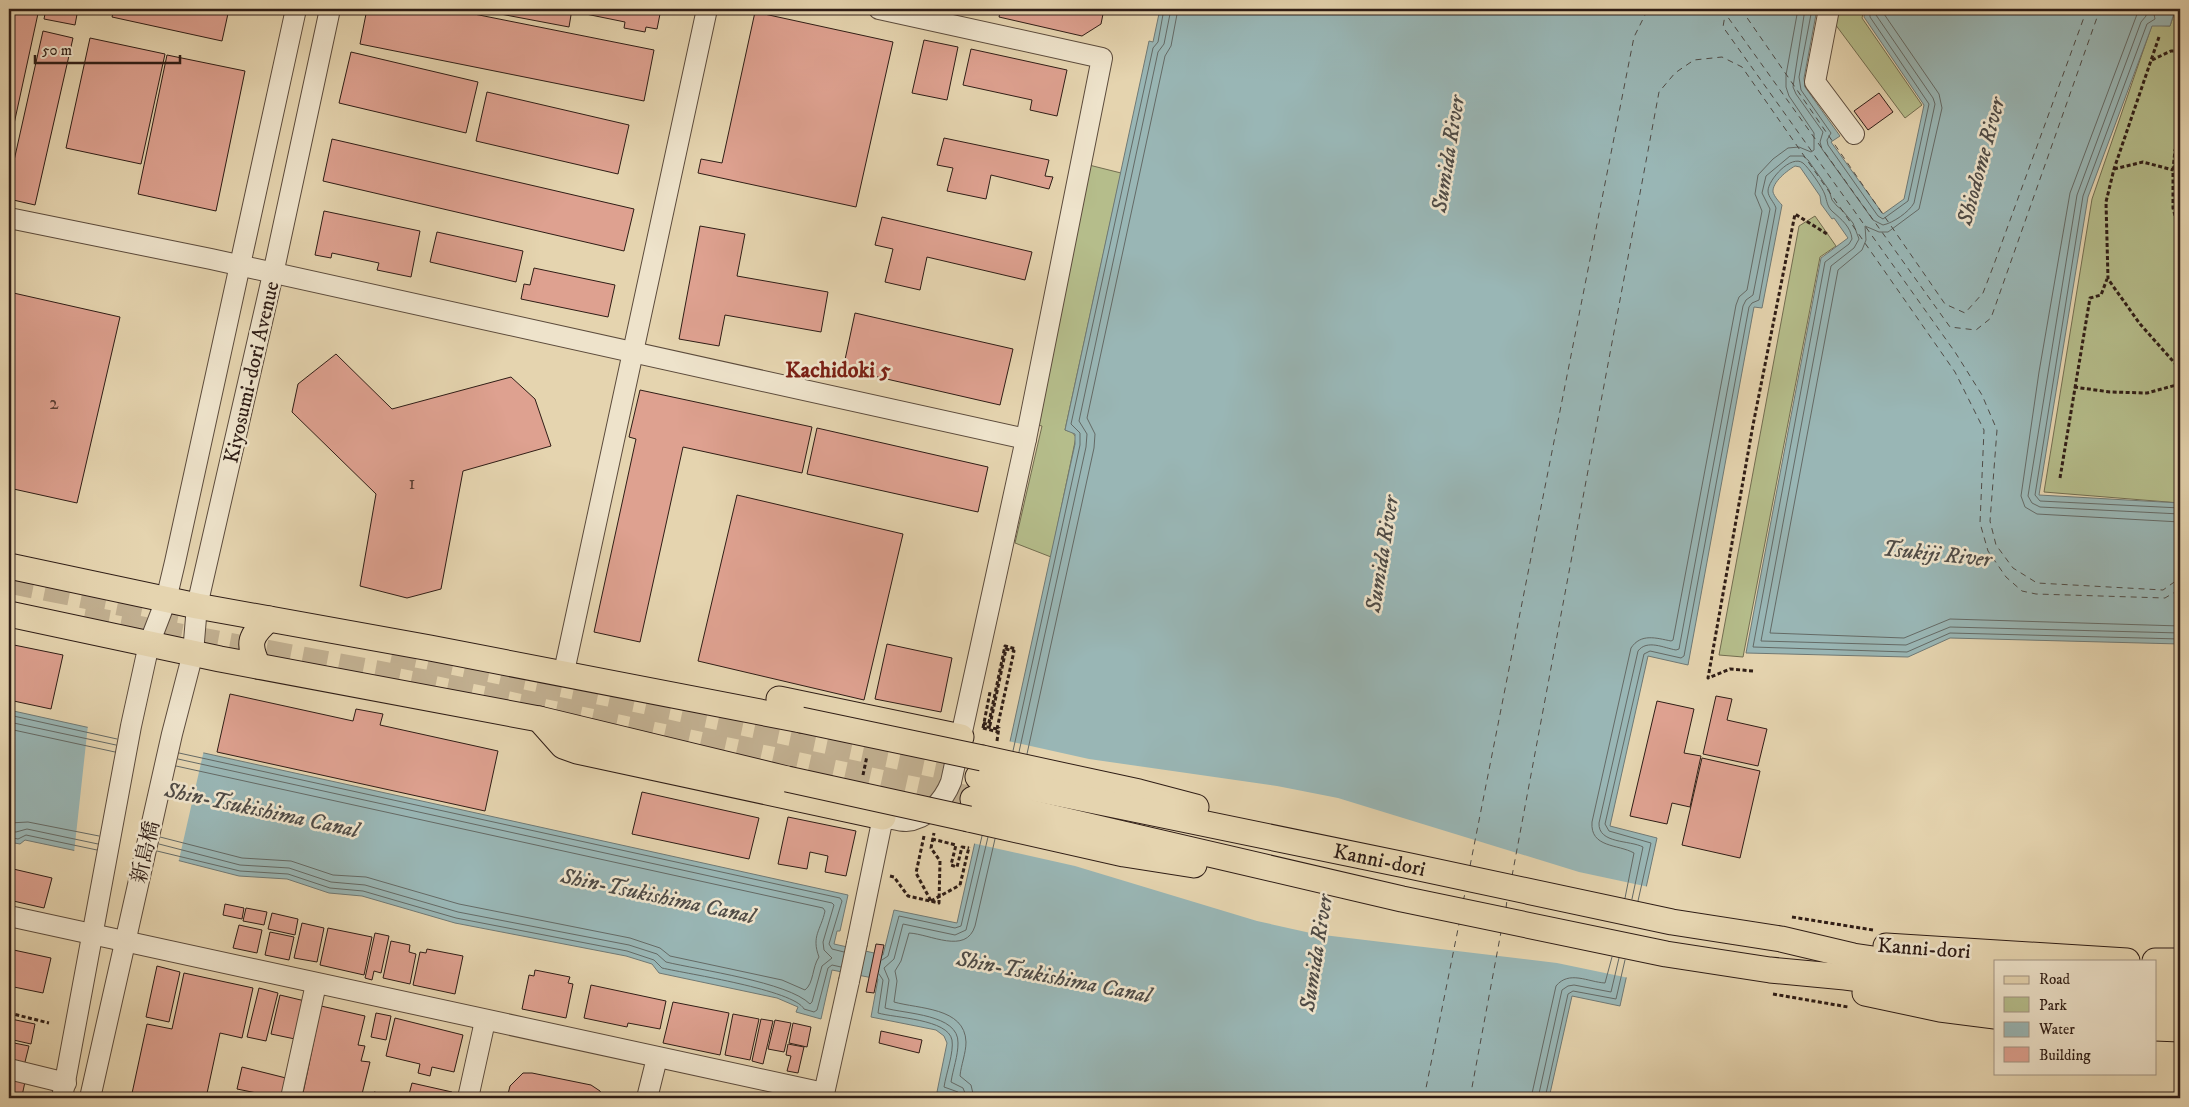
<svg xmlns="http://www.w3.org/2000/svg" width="2189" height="1107" viewBox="0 0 2189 1107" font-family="'IM FELL DW Pica','Noto Serif JP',serif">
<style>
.green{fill:#b5bd8b;stroke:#726d50}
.water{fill:#99b6b5;stroke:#6f7975}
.pier{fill:#e5d4af}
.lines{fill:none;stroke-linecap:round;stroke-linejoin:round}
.shore{stroke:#646a66;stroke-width:1}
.ferry{stroke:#4f4b46;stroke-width:1;stroke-dasharray:6 5;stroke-linecap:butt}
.building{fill:#dea190;stroke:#2f1d16}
.major-tunnel{stroke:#c1af90;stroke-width:25;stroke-dasharray:25 12;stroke-linecap:butt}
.minor-casing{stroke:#5c4b3c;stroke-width:22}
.major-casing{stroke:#2f1d16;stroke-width:27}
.path{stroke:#2f1d16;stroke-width:3;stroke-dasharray:4 2.5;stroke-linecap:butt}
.minor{stroke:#eee3cb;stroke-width:20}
.major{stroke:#e5d4af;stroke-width:25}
.minor-bridge-casing{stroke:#5c4b3c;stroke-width:22;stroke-linecap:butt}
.major-bridge-casing{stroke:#2f1d16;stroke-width:27;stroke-linecap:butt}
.path-bridge{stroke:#2f1d16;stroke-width:3;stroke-dasharray:4 2.5;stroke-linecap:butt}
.minor-bridge{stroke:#eee3cb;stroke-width:20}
.major-bridge{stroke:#e5d4af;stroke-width:25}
.labels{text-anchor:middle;stroke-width:5;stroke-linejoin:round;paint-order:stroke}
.number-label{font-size:19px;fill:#5b3e34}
.street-label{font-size:21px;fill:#2f1d16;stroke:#eee3cb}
.water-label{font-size:22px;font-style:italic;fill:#4f4b46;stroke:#eee3cb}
.neighbourhood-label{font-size:22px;font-weight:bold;fill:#7a1f14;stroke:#eee3cb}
</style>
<rect width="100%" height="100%" fill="#e5d4af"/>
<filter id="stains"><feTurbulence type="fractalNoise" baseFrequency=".004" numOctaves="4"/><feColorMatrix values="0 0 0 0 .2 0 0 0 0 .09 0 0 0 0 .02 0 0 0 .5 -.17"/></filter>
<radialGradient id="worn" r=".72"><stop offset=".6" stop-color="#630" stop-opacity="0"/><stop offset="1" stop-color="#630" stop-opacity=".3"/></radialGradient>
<g class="green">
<path d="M1838,9H1864L1862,18L1922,105L1905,118L1835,24Z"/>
<path d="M2158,9H2180V503L2044,492L2092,199L2152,25L2170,26L2175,11L2157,13Z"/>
<path d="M1089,165L1121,173L1065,430L1072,432L1076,437L1051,557L1015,543L1042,426L1034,424Z"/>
<path d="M1815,216L1836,246L1820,257L1743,657L1719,655L1799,226Z"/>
</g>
<path class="water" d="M1160,9H1817L1804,78L1805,87L1840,136L1831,142L1883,214L1904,199L1924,105L1864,17L1865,9H2158L2157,13L2175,10L2170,26H2152L2088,197L2039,495L2180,503V644L1950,638L1908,657L1746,653L1821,258L1848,238L1834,218L1832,219L1821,204L1820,196L1800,167L1795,166C1788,170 1772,182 1773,192C1774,196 1779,202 1782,205L1762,308L1754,307L1688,665L1648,656L1610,826L1657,838L1620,1006L1572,996L1549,1098H960L937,1092L947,1043L944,1036L936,1030L871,1017L878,979L832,970L821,1019L796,1012L798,1007L777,998L659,973L652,964L626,956L455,923L362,896L329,893L287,879L239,876L153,854L110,858L25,840L20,844L9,842V710L848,895L840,931H837L834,944L883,955L894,910L957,923L981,815L997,801L1075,444V434L1065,430L1149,41L1153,42Z"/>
<g class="pier">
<path d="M88,725L204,750L178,864L153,857L110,860L74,853Z"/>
<path d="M1008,741L1089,759L1277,786L1338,798L1579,872L1649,887L1629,978L1557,963L1315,934L1257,921L1075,866L972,843L979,814L993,807Z"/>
</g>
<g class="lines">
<g class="shore">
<path d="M1805,9L1793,87L1796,94L1823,132L1820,142L1822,149L1873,220L1883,225C1893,223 1909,212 1914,203L1935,104L1933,98L1876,15V9"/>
<path d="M1812,9L1799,77L1801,90L1831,133L1827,140L1828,145L1878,216L1883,219L1908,201L1929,104L1870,17V9"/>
<path d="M1884,9V14L1939,94L1942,108L1919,209L1888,232H1879L1865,226L1866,240L1862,250L1838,270L1770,633L1904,638L1950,619L2180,626"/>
<path d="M2139,9L2070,193L2039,372L2021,496L2025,507L2037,514L2180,522"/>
<path d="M2146,9V16L2141,22L2077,195L2028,496L2032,503L2040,507L2180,514"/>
<path d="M2153,9L2155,19L2147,24L2083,196L2035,495L2040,501L2180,508"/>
<path d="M9,715L117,739"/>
<path d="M9,722L116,745"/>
<path d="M9,729L115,752"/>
<path d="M1013,751L1080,445V433L1071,424L1153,48L1158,42L1164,9"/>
<path d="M1019,752L1086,447L1087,434L1079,421L1158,52L1164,44L1171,9"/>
<path d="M179,753L840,898L842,901L829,944L832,949L844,952"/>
<path d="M1027,754L1094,448L1095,434L1087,418L1165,56L1171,46L1178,9"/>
<path d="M9,823L28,822L99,836"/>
<path d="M9,831L16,832L27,829L98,844"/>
<path d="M9,837L18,839L26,835L97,850"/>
<path d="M160,837L242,858L291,861L333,875L366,877L459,904L630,938L660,948L670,956L782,980L805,990C814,983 812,967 819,957C811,936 821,930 825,911L823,908L176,766"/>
<path d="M159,844L240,865L289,868L331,882L365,885L458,912L629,945L657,954L666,962C699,970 788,982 810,1004L812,1002L822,966L832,958L824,950L823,942L834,905L832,903L178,759"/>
<path d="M157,851L240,871L288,874L330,888L363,891L456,918L627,951L654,960L662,968C688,974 794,990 804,1009L814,1012L817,1010L828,968L832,965L841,967"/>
<path d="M1625,898L1634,853C1618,844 1590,848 1592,822L1631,648C1641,633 1656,638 1671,641L1673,640L1736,305L1739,297L1747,290L1762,211L1755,194L1758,175L1773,159L1788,148L1799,147L1811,152L1814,150V133L1789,96L1786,87V75L1798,9"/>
<path d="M1632,899L1643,847C1630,840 1598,844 1599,823L1638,651C1647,639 1664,648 1676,650L1679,649L1743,306L1746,300L1753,295L1770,209L1762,193L1766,176L1790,156H1803L1808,160L1829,190L1832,200L1837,206L1842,210L1853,223L1859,239L1854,248L1831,266L1761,641L1906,645L1950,627L2180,633"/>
<path d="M1638,901L1651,843L1609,831L1605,824L1644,654L1650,651L1681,658L1684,656L1749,307L1752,303L1759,300L1776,208C1774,202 1768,197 1768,191C1768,180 1791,154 1803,163C1808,167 1823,188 1825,195C1827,201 1827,207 1833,212C1841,219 1851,227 1852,239L1849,244L1825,262L1753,647L1907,652L1950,633L2180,639"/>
<path d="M882,960L888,956L899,916L955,928L961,926L982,836"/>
<path d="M879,974L883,980L878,1013C895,1018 948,1019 952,1040C954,1052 946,1074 944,1087L958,1092L961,1098"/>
<path d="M967,1098L963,1088L951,1082C953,1069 958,1056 958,1043C959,1014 905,1014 885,1008L889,980L884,968L894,959L903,924L955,935L966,930L988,837"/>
<path d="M974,1098L971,1085L960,1076C961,1065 966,1053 966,1042C965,1007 918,1009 894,1002L897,981L895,971L901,961L909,933C930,934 966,955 975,926L995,839"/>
<path d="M1531,1098L1556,986C1569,970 1588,982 1605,983L1612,957"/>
<path d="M1538,1098L1562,990L1568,986L1574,985L1611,992L1619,958"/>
<path d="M1545,1098L1568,994L1573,991L1616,999L1625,960"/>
</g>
<g class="ferry">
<path d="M1722,9L1950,327L1976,330L1991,318L2100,9"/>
<path d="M1726,9L1723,27L1955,352L1982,395L1997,430L1990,521L1996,545L2013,568L2037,583L2163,590L2180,578"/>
<path d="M1741,9L1945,304L1965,313L1983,293L1993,267L2087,9"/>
<path d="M1470,866L1634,37L1648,9"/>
<path d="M1512,876L1659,92L1675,73L1694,60L1722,57L1742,67L1955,372L1984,430L1980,523L1988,551L2006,577L2022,591L2036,594L2165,598L2180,589"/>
<path d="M1463,901L1466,890"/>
<path d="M1506,908L1507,900"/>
<path d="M1424,1098L1459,924"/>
<path d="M1470,1098L1501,932"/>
</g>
</g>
<g class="building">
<path d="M9,9H39L9,147Z"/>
<path d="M46,9H78L75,25L44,19Z"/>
<path d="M114,9H229L222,41L112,17Z"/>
<path d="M367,9H449L654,50L644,101L360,44Z"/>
<path d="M474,9H572L569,27Z"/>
<path d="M577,9H661L657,29L646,27L645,32L624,28L625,22L576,12Z"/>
<path d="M1001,9H1104L1101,24L1082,36L999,17Z"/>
<path d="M755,12L893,42L856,207L698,173L701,159L722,163Z"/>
<path d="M43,31L73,38L35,205L9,199V183Z"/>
<path d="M90,38L165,54L141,164L66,148Z"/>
<path d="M924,40L958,47L947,100L912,93Z"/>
<path d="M971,49L1067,70L1057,116L1030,110L1032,100L963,85Z"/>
<path d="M351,52L478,82L466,133L339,103Z"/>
<path d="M167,55L245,71L216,211L138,194Z"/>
<path d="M487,92L629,125L618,174L476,141Z"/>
<path d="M1879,93L1893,112L1868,130L1854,111Z"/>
<path d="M944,138L1049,160L1045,176L1053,177L1049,189L991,175L986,199L947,191L953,168L937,165Z"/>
<path d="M332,139L634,209L624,251L323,181Z"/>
<path d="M324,211L420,231L411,277L377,270L379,263L332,253L331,258L315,255Z"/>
<path d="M882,217L1032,252L1025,280L927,257L920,290L885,282L893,249L875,245Z"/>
<path d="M700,226L745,234L737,276L828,292L821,332L725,315L719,346L679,339Z"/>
<path d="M437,232L523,251L516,282L430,262Z"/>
<path d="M534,268L615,285L608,317L521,299L524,284L530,285Z"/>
<path d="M9,292L120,317L77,503L9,488Z"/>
<path d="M855,313L1013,349L1000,405L843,369Z"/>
<path d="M336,354L392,409L511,377L535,399L551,446L463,471L441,589L407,598L360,586L376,494L292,412L298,384Z"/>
<path d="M640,390L812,427L802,473L683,447L640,642L594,632L636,439L629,437Z"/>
<path d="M817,428L988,467L978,512L807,474Z"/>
<path d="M737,495L903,534L864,700L698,661Z"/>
<path d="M9,644L63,655L51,709L9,700Z"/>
<path d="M887,644L952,658L941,712L875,699Z"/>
<path d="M230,694L353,721L356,709L383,714L380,725L498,751L485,811L217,752Z"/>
<path d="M1716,696L1732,699L1727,720L1767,729L1758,766L1703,754Z"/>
<path d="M1657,701L1694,709L1684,753L1701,756L1690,807L1672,803L1667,824L1630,816Z"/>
<path d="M1702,758L1760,771L1740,858L1682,845Z"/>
<path d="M642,792L759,818L749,859L632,834Z"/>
<path d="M788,817L856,831L846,876L825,872L828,856L810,852L807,869L778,864Z"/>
<path d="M9,868L52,878L44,908L9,900Z"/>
<path d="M225,904L244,908L242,919L223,915Z"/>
<path d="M246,908L267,912L264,925L243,921Z"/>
<path d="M272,913L298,919L295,935L268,929Z"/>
<path d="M302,923L324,928L317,962L294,958Z"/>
<path d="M239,925L262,930L257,953L233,948Z"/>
<path d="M328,928L372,937L364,975L320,965Z"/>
<path d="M270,932L294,937L289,960L265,955Z"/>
<path d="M375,933L389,936L381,973L374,971L372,980L365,978Z"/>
<path d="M391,941L410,945L409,952L416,954L410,984L383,978Z"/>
<path d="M876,944L884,945L874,993L866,992Z"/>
<path d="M9,949L51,958L43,993L9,986Z"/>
<path d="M427,949L463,956L455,994L413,985L420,952L426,953Z"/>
<path d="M157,966L180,972L169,1022L146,1017Z"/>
<path d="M535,970L570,977L568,983L573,984L566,1018L522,1009L529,975L534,976Z"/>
<path d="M184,973L253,988L242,1038L220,1033L206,1098H131L147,1024L172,1029Z"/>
<path d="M591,985L666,1001L660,1029L628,1023L627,1027L584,1018Z"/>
<path d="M259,988L278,993L266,1041L247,1037Z"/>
<path d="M280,995L305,1001L295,1039L271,1034Z"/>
<path d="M673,1002L729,1013L720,1055L663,1043Z"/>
<path d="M321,1006L365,1016L358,1045L365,1046L361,1061L370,1062L361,1098H302Z"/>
<path d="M376,1013L391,1016L386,1040L371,1037Z"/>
<path d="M733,1014L759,1019L750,1060L725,1055Z"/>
<path d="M395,1018L463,1035L454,1072L432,1067L430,1076L418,1073L420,1064L386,1056Z"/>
<path d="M11,1019L35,1024L31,1044L9,1039Z"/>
<path d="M761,1019L773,1021L763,1064L752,1061Z"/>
<path d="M775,1020L791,1023L784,1052L768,1049Z"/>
<path d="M793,1023L811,1027L807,1047L789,1043Z"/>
<path d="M881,1031L922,1040L919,1053L879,1043Z"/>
<path d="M9,1042L29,1046L24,1066L9,1063Z"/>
<path d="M788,1044L804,1047L798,1073L787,1071L791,1056L786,1055Z"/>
<path d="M242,1067L286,1078L281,1098L237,1089Z"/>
<path d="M9,1073L26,1077L22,1096L9,1093Z"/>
<path d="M523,1073H532L591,1085L600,1091L603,1098H507L510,1086Z"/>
<path d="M412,1083L452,1092L451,1098H408Z"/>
<path d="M374,1092L400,1098H373Z"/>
</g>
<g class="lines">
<g class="major-tunnel">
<path d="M9,581L185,616"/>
<path d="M84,618L425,682L635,725L973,799"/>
<path d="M392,654L978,777"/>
</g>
<defs>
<g id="minor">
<path d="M1829,9L1815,82L1854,134"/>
<path d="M9,218L211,259L1026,439"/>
<path d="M565,667L707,9"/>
<path d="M9,916L824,1093"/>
<path d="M857,943L883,817C890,818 899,821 906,821C927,820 944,800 951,782L1026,439L1102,58L879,9"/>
<path d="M9,1069L66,1083"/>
<path d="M62,1098L131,726L149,644L166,600L175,562L296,9"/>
<path d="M90,1098L172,734L193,653L197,606L273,274L330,9"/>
<path d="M291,1098L316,984"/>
<path d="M468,1098L485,1021"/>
<path d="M647,1098L657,1058"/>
<path d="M823,1098L849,981"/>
</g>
<g id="major">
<path d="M9,566L197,606L430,648L801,720"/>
<path d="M9,614L220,659L539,719L787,779"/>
<path d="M258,666C247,643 250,636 269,619"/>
<path d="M779,699L961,737"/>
<path d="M539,719L563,746L577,751L883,817"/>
<path d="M982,758L1139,792L1196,807"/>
<path id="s1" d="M978,777L1410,866L1672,922L1781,939L1853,956L1941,969L1995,974"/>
<path d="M973,799L1402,899L1666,954L1770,970L1845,977L1995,996"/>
<path d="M969,819L1124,854L1194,865"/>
<path d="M1886,946L2127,961"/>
<path d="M2155,961H2180"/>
<path d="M2155,984L2180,985"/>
<path d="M1865,993L1940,1009L1995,1016"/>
<path d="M2155,1008L2180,1009"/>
<path d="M2155,1028L2180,1029"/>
</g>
</defs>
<use href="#minor" class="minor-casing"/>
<use href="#major" class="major-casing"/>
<g class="path">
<path d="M2159,37L2114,169L2106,202L2108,279L2140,324L2180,369"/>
<path d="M2152,60L2171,51H2180"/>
<path d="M2180,142L2175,150L2173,170V208L2180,235"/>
<path d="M2173,167H2180"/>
<path d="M2114,169L2143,162L2173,170"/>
<path d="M2074,387L2110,392L2147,393L2180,384"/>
<path d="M2060,478L2090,298L2101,295L2107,279"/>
<path d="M1753,671L1730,669L1708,678L1753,425L1795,214L1827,234"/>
<path d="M983,723L990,725L1006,649L1014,651L997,729"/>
<path d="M983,728L998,732"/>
<path d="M997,741L999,727"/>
<path d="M863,775L867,756"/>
<path d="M924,836L916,873L931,901"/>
<path d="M932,839L956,845L951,865L957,867L962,847L969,848"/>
<path d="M890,876L894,877L908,896L939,903L940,861L931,848L934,833"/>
<path d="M960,885L969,847"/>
<path d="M1792,917L1873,930"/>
<path d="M1773,994L1848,1007"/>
<path d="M9,1013L49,1023"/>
</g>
<use href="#minor" class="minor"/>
<use href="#major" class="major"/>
<defs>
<path id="minor-bridge" d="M849,981L857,943"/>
<g id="major-bridge">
<path d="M801,720L982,758"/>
<path d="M787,779L969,819"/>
</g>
</defs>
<use href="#minor-bridge" class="minor-bridge-casing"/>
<use href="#major-bridge" class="major-bridge-casing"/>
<g class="path-bridge">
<path d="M983,728L990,692"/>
<path d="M997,729L988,727L1005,646L1016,649"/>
<path d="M931,901L960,885"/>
</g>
<use href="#minor-bridge" class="minor-bridge"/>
<use href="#major-bridge" class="major-bridge"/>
</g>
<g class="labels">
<g class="number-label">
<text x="54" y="409">2</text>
<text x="412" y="489">1</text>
</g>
<g class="street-label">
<text transform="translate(251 372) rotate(-77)" y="7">Kiyosumi-dori Avenue</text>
<text transform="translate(145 852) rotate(-77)" y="7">新島橋</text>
<text dy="7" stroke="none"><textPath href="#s1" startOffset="410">Kanni-dori</textPath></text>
<text transform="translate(1924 948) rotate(4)" y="7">Kanni-dori</text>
</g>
<g class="water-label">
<text transform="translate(1447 154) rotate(-81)" y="8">Sumida River</text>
<text transform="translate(1980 161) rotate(-75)" y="8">Shiodome River</text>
<text transform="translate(1937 553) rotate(6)" y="8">Tsukiji River</text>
<text transform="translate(1381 554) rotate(-81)" y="8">Sumida River</text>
<text transform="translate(262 809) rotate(12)" y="8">Shin-Tsukishima Canal</text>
<text transform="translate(658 895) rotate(12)" y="8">Shin-Tsukishima Canal</text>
<text transform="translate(1315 953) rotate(-81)" y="8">Sumida River</text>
<text transform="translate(1054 976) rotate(11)" y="8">Shin-Tsukishima Canal</text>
</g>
<g class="neighbourhood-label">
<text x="838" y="377">Kachidoki 5</text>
</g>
</g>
<rect width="2189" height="1107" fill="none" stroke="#e5d4af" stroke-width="30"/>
<rect x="10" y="10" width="2169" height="1087" fill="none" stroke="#2f1d16" stroke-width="2.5"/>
<rect x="15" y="15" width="2159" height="1077" fill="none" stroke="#2f1d16"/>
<rect x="1994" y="960" width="162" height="115" fill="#eee3cb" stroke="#a29483"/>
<rect x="2004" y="976" width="25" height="8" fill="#e5d4af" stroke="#a29483"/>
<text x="2039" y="984" font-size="15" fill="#2f1d16">Road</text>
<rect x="2004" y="997" width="25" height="15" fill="#b5bd8b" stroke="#a29483"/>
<text x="2039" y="1010" font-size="15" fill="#2f1d16">Park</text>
<rect x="2004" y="1022" width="25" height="15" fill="#99b6b5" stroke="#a29483"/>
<text x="2039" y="1034" font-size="15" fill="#2f1d16">Water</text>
<rect x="2004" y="1047" width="25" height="15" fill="#dea190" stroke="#a29483"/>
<text x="2039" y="1060" font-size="15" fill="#2f1d16">Building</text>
<path d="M35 55v8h145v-8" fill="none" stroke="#2f1d16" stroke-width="2.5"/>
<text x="42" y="55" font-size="15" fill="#2f1d16" stroke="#eee3cb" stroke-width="4" paint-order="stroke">50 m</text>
<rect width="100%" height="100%" filter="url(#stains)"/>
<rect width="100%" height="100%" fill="url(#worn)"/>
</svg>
